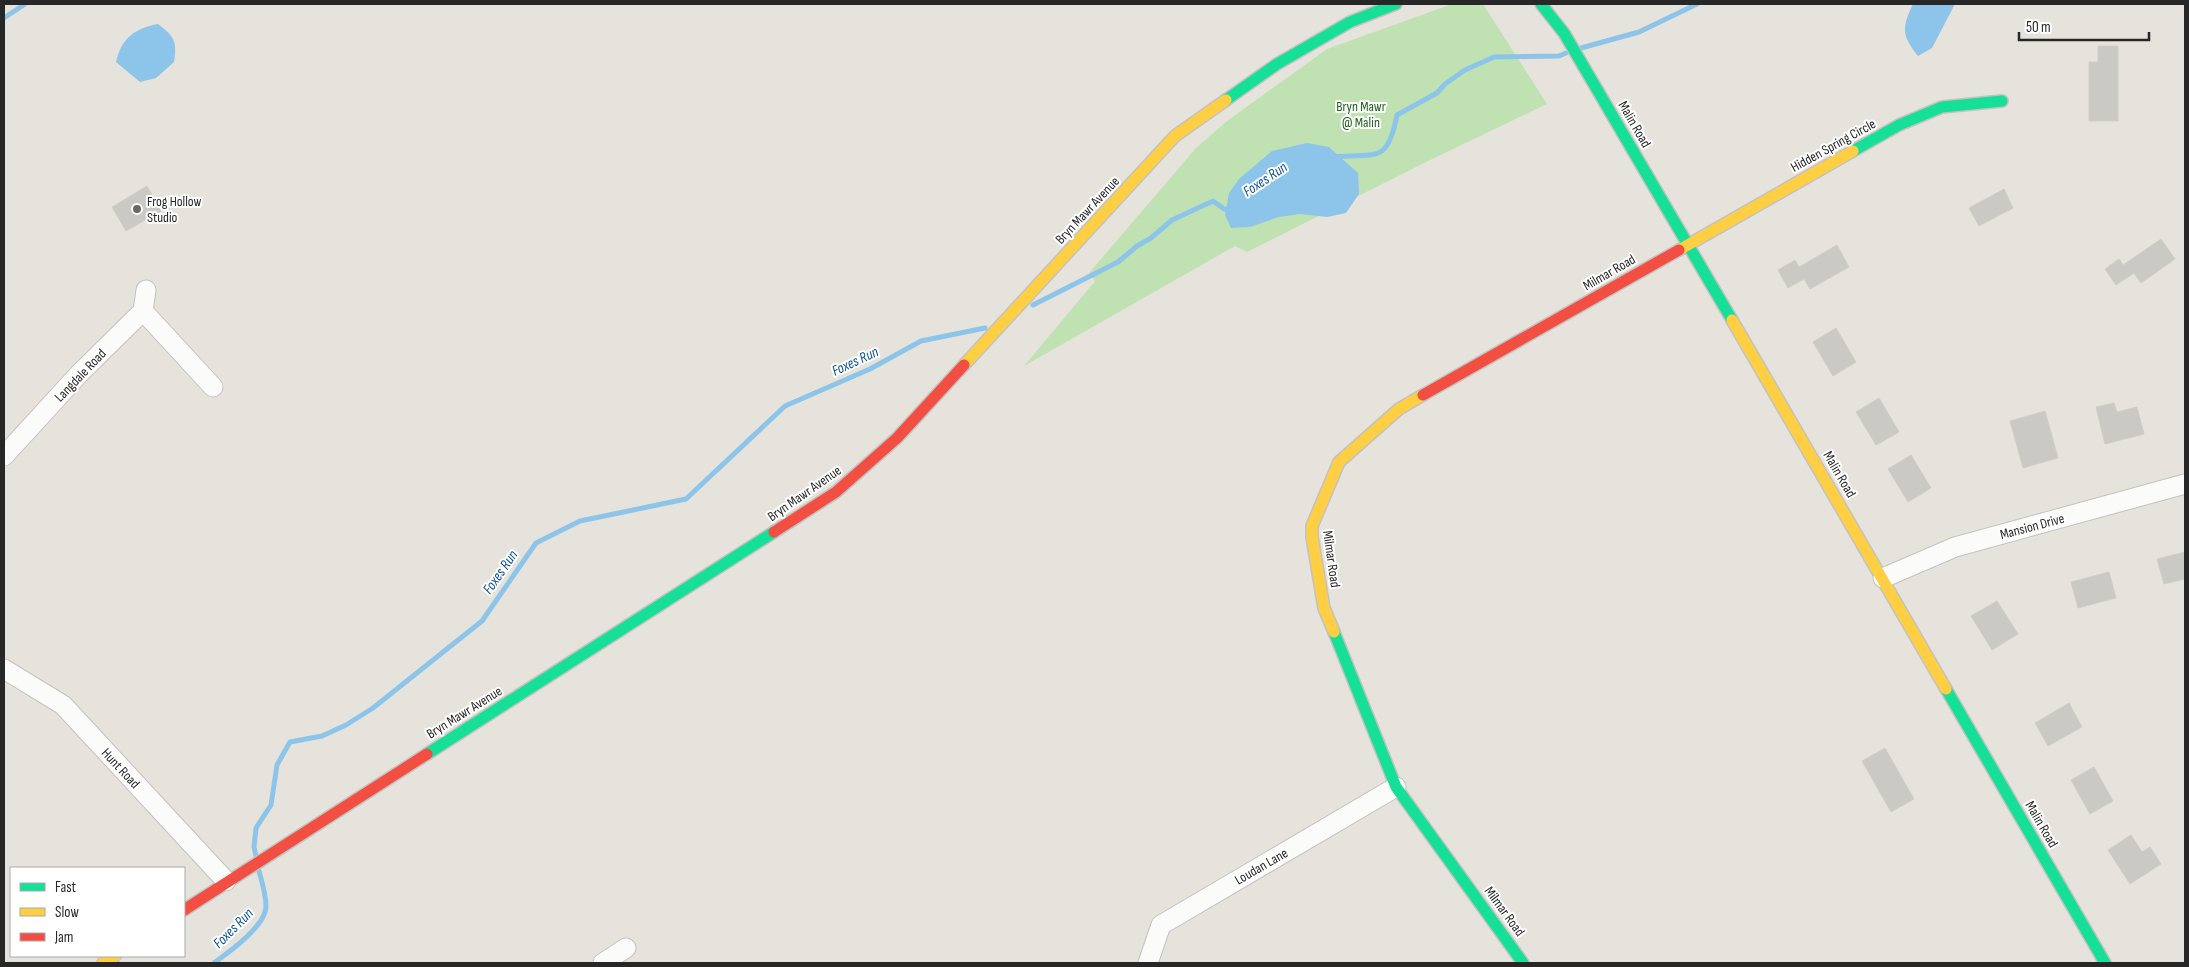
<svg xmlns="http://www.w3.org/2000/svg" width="2189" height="967" viewBox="0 0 2189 967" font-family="'Sofia Sans Condensed',sans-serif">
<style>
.green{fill:#c0e2b3}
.water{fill:#8dc4e9}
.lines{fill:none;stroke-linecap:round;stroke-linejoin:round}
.stream{stroke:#8dc4e9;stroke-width:5}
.building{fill:#cbc9c3;stroke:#d1cec8}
.street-casing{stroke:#c3c2c2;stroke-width:21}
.fast-casing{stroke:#c3c2c2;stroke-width:14}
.slow-casing{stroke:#c3c2c2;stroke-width:14}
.jam-casing{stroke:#c3c2c2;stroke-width:14}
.street{stroke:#fbfbfa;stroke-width:19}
.fast{stroke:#16e098;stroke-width:11}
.slow{stroke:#ffcf43;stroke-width:11}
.jam{stroke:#f24e42;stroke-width:11}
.poi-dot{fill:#6a6966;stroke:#fff;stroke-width:2}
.labels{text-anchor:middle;stroke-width:4;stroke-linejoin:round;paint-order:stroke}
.park-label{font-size:14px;fill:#1b6318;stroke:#fff}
.street-label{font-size:14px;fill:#272727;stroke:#fff}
.poi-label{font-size:14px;fill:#272727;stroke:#fff;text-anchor:start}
.water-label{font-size:15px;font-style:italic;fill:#0b5197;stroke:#fff}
</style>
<rect width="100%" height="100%" fill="#e6e3dc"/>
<path class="green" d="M1452,4H1483L1547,104L1422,164L1247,252L1235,246L1024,366L1095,281L1089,273L1196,148L1227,121L1327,49Z"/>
<g class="water">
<path d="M1913,4H1955L1932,48L1918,56C1901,35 1902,27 1913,4Z"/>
<path d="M158,24C175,37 177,42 174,62L156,78L140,82L116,62C121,38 136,28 158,24Z"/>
<path d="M1307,143L1329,147L1358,173L1359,194L1346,213L1327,217L1300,214L1279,217L1250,227L1231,228L1225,215L1229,193L1239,179L1272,151Z"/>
</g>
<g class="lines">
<g class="stream">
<path d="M4,18L25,4"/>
<path d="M1581,48L1639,32L1697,4"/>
<path d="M1334,157C1374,152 1387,167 1397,115L1437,93L1445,84L1465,70L1494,57L1559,56L1566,53"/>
<path d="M1033,305L1118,262L1137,246L1151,238L1172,220L1213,201L1224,209L1232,211"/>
<path d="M256,856L254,847L256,828L271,805L277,765L290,742L322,736L346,725L373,708L482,621L536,543L580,521L686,499L785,406L870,369L921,341L985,328"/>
<path d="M214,963C229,952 266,926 266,906C266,895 262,882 259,871"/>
</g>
</g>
<g class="building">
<path d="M2098,46H2118V121H2089V62H2098Z"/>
<path d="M147,186L161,211L126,231L112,207Z"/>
<path d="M2004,189L2013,208L1979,226L1969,208Z"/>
<path d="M2161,239L2175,259L2141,283L2134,273L2116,285L2105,269L2119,259L2123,265Z"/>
<path d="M1837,245L1849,267L1810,289L1804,279L1788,288L1778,270L1795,260L1799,267Z"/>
<path d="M1836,328L1856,362L1833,376L1813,342Z"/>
<path d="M1879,398L1899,432L1876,445L1856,412Z"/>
<path d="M2114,403L2117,412L2137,407L2144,434L2105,444L2096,407Z"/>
<path d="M2045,411L2058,458L2023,468L2010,421Z"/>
<path d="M1911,455L1931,488L1908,502L1888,469Z"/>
<path d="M2185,552V579L2164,584L2157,559Z"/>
<path d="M2109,572L2116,598L2078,608L2071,582Z"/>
<path d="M1997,601L2018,634L1992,650L1971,616Z"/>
<path d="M2069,703L2082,727L2048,746L2035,723Z"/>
<path d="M1885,748L1914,799L1891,812L1862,761Z"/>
<path d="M2094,767L2113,801L2090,814L2071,780Z"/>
<path d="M2131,835L2142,852L2150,847L2161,864L2130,884L2108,850Z"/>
</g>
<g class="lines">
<defs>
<g id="street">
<path d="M143,311L213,387"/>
<path d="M4,456L79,374L143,311L146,290"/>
<path d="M1883,578L1955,547L2185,484"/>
<path d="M4,669L63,705L226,881"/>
<path d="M603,963L626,948"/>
<path d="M1148,963L1161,925L1396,787"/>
</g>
<g id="fast">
<path d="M1541,4L1564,33L1732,320"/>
<path d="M1226,100L1277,64L1350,22L1396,4"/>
<path d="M1853,151L1899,125L1942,107L2002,101"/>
<path d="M1334,632L1396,787L1523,963"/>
<path d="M1946,689L2105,963"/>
<path d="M427,754L774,532"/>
</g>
<g id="slow">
<path d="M1679,250L1853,151"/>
<path d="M1732,320L1946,689"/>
<path d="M964,365L1175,136L1226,100"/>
<path d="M1334,632L1324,608L1312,537V526L1339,462L1399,409L1423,395"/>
<path d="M103,963L115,956"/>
</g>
<g id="jam">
<path d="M1423,395L1679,250"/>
<path d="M774,532L836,492L897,438L964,365"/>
<path d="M184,910L427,754"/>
</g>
</defs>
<use href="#street" class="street-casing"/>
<use href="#fast" class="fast-casing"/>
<use href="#slow" class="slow-casing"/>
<use href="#jam" class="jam-casing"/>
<use href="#street" class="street"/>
<use href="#fast" class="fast"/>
<use href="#slow" class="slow"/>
<use href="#jam" class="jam"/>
</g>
<circle class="poi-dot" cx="137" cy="209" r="5"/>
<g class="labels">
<g class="park-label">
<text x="1361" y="111">Bryn Mawr<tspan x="1361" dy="16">@ Malin</tspan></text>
</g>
<g class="street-label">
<text transform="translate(1635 124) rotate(60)" y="5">Malin Road</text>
<text transform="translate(1833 145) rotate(-29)" y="5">Hidden Spring Circle</text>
<text transform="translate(1087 210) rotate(-47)" y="5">Bryn Mawr Avenue</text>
<text transform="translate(1609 272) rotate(-30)" y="5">Milmar Road</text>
<text transform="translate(80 375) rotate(-46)" y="5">Langdale Road</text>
<text transform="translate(1840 474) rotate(60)" y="5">Malin Road</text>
<text transform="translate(804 493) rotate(-35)" y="5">Bryn Mawr Avenue</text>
<text transform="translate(2032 526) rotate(-15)" y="5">Mansion Drive</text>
<text transform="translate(1332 559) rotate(82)" y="5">Milmar Road</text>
<text transform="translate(464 712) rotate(-32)" y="5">Bryn Mawr Avenue</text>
<text transform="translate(121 768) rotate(47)" y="5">Hunt Road</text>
<text transform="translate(2042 824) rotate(60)" y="5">Malin Road</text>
<text transform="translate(1261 866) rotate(-30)" y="5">Loudan Lane</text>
<text transform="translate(1505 911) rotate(54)" y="5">Milmar Road</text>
</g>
<g class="poi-label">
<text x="147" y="206">Frog Hollow<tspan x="147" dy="16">Studio</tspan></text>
</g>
<g class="water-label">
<text transform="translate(1265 179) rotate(-34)" y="5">Foxes Run</text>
<text transform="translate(855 361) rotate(-25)" y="5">Foxes Run</text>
<text transform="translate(500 572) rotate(-55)" y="5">Foxes Run</text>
<text transform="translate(233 928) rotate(-45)" y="5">Foxes Run</text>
</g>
</g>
<rect width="2189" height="967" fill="none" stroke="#272727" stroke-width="10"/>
<rect x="10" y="867" width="175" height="90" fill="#ffffff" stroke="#a9a9a9"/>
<rect x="20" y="883" width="25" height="8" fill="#16e098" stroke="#a9a9a9"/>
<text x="55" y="892" font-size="15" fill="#272727">Fast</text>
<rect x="20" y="908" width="25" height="8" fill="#ffcf43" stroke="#a9a9a9"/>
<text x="55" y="917" font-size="15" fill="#272727">Slow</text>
<rect x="20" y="933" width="25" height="8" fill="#f24e42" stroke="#a9a9a9"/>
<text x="55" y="942" font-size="15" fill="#272727">Jam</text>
<path d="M2019 32v8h130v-8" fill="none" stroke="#272727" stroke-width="2.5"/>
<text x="2026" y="32" font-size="15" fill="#272727" stroke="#ffffff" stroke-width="4" paint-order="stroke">50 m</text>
</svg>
